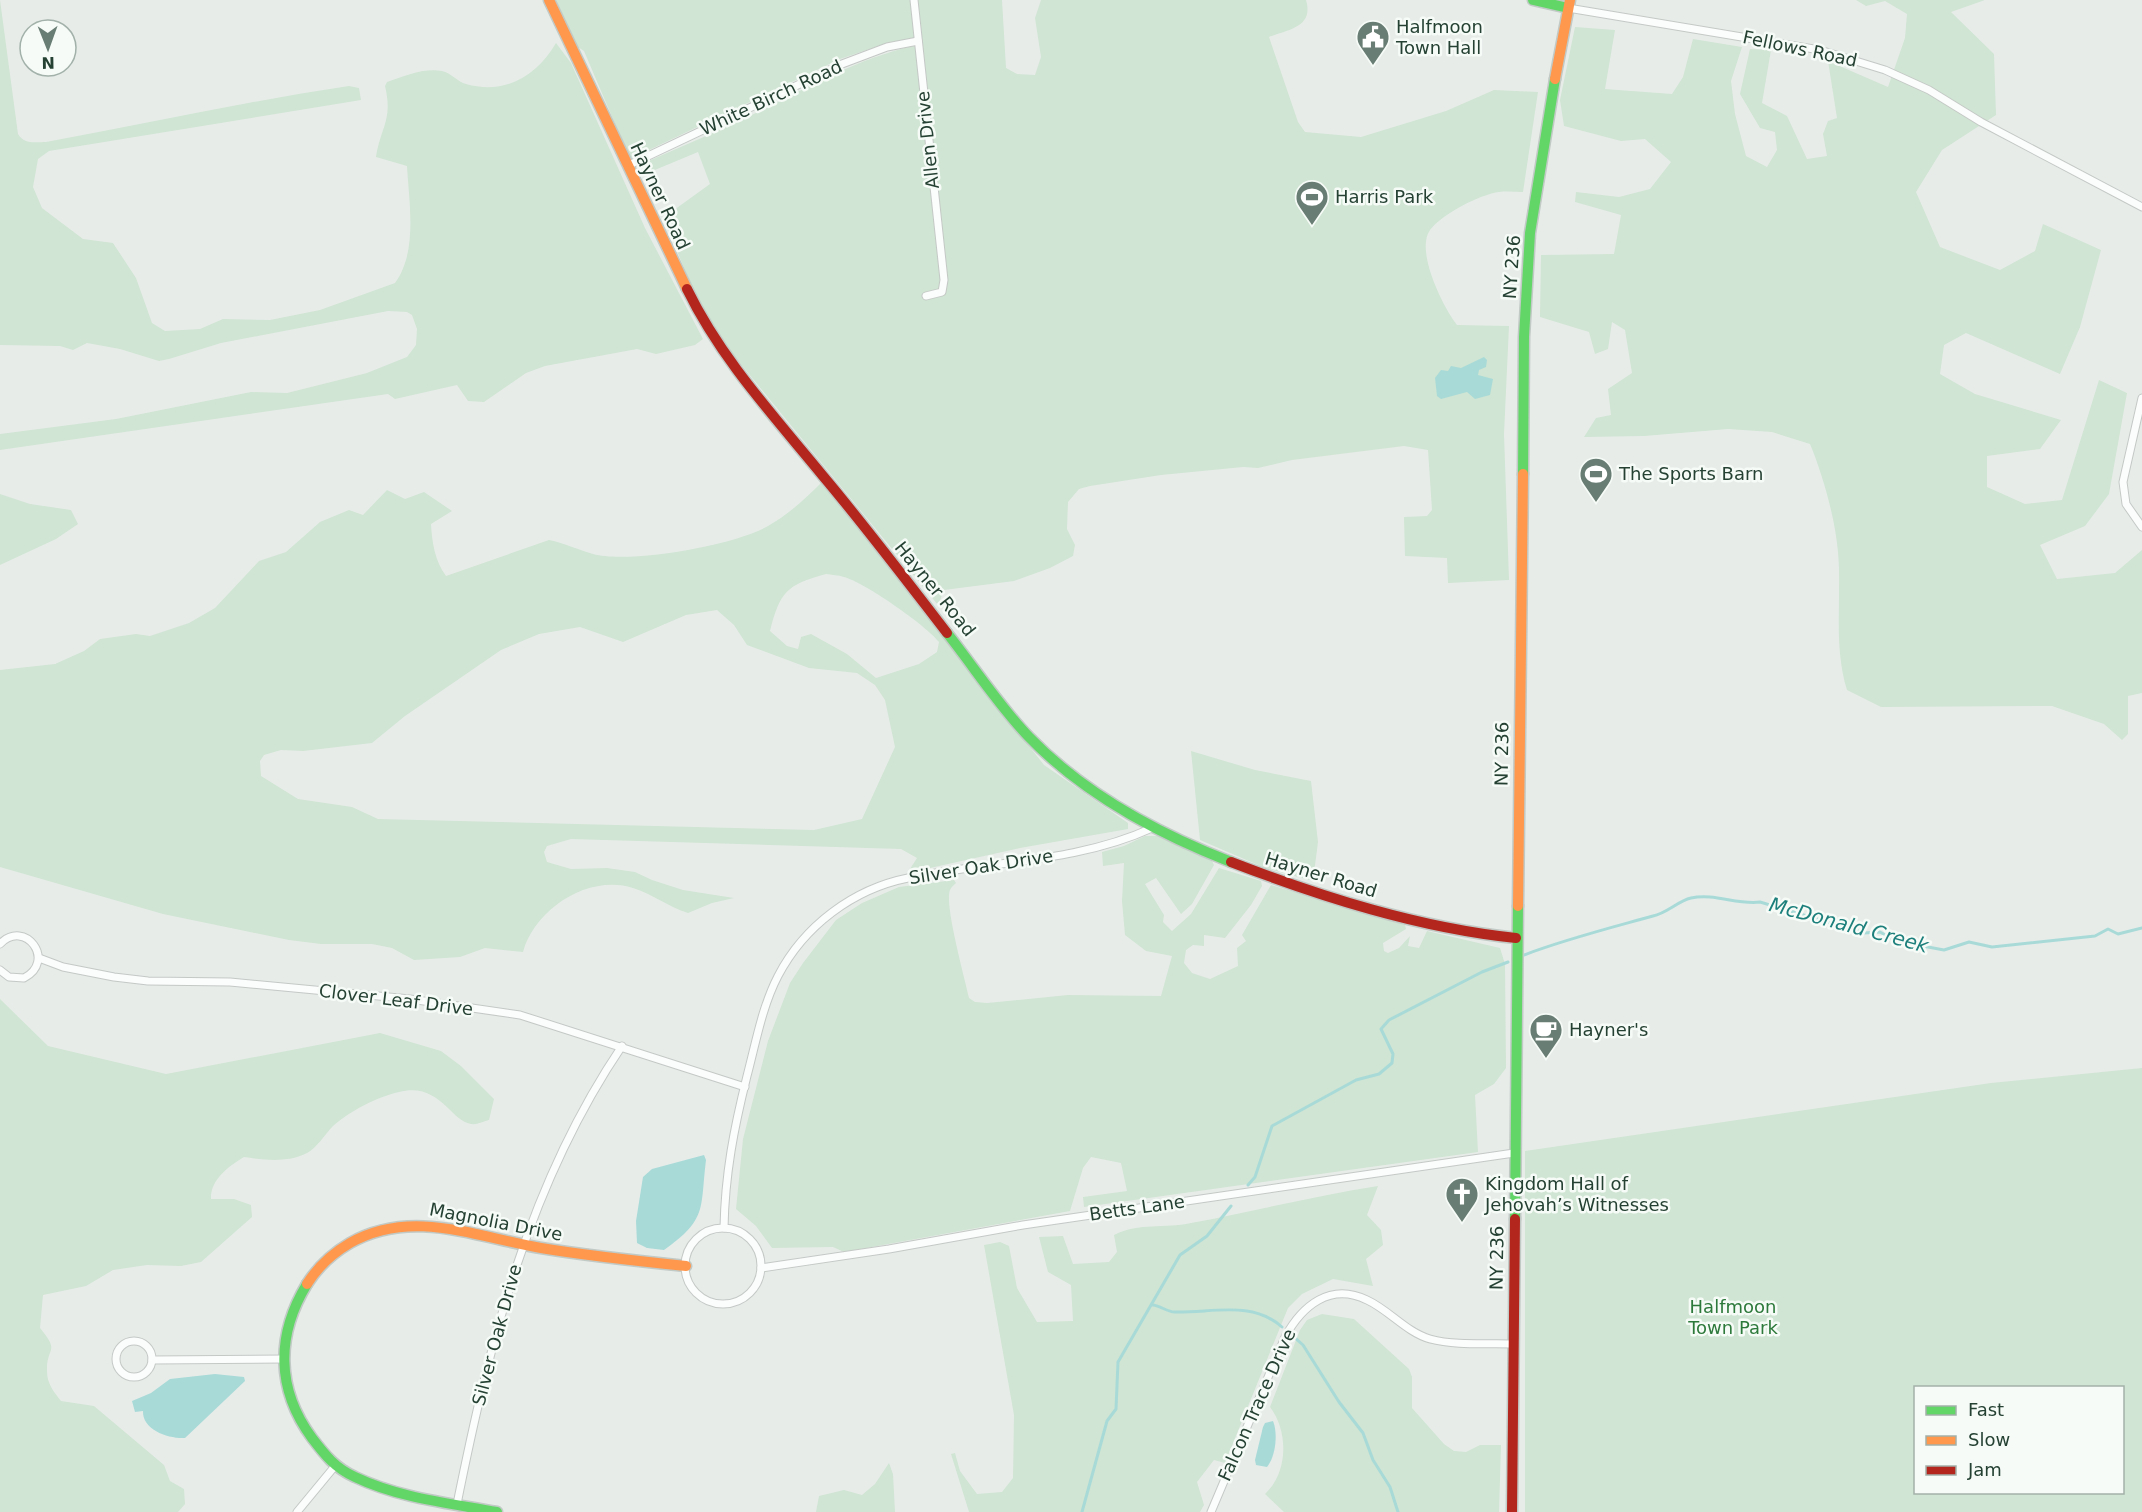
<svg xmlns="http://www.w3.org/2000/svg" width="2142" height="1512" viewBox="0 0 2142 1512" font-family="'DejaVu Sans',sans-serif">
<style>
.green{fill:#d0e5d3;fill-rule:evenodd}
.water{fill:#a8dad8}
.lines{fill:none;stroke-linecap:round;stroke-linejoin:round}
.stream{stroke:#a8dad8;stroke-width:3}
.street-casing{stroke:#c4c9c6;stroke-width:9}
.fast-casing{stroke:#c2cac6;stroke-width:13}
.slow-casing{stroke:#c2cac6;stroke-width:13}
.jam-casing{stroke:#c2cac6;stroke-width:13}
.street{stroke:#fbfcfc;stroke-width:7}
.fast{stroke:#63d668;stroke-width:10}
.slow{stroke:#ff974d;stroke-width:10}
.jam{stroke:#b3261e;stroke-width:10}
.labels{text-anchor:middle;stroke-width:5;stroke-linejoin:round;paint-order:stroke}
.poi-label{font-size:18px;fill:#244133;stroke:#f6fbf7;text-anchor:start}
.street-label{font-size:18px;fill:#244133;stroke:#f6fbf7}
.park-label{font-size:18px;fill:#2d793b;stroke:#f6fbf7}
.water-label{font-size:20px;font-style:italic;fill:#1c7f7b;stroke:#f6fbf7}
</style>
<rect width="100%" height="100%" fill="#e7ece9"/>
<g class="green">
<path d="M0,0L18,134C25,145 34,142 46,142C147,124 247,101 349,86L359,88L361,100L49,151L38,159L33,187L42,208L83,239L113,243L136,278L152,323L165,331L200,329L223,319L270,320L320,310L395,283C418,252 409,202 407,166L376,157C381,126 393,120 385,86L387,82C405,76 423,68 442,71C451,73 458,82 466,84C505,95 537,76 556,43L571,63L645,228L703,339L695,345L656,354L637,349L545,366L526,373L484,402L468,401L457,385L395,399L388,394L0,450V434L116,419L251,392L287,393L367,373L407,357L416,345L417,329L412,315L407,312L388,311L221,343L169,359L159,361L120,349L87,343L73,350L60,346L0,345Z"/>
<path d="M556,0H1002L1006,68L1017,74L1035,75L1041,57L1035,18L1041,0H1306C1314,27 1289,29 1269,37L1298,122L1305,132L1361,137L1446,111L1494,90L1538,92L1523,192C1515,192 1507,191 1499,192C1481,194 1442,214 1430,230C1415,251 1443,307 1457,325L1509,326L1504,434L1509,580L1448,583L1447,558L1405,556L1404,517L1427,516L1432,510L1428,450L1404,446L1292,460L1258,468L1243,467L1161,475L1090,486L1079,489L1068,502L1067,529L1075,545L1073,556L1050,568L1014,581L944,590L938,605L721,340L700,306L667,227L674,210L710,184L698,152L650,172L644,163C682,146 721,130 758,112C809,87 858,58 914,46L913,39L890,42L840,59L630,159L584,51L575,45Z"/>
<path d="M1856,0H1985L1951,12L1994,54L1996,115L1942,150L1916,192L1940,247L2000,270L2035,251L2043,224L2101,250L2080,327L2060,374L1966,333L1944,345L1940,374L1975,394L2061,420L2040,449L1987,456V487L2025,504L2062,500L2099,380L2127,393L2109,494L2085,526L2040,545L2057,579L2115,573L2142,550V693L2128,696V734L2122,740L2104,724L2052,706L1881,707L1847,690C1833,645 1842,598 1838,552C1835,518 1823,475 1810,444L1772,432L1728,429L1644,436L1584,437L1596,418L1611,415L1608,389L1632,373L1625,330L1612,322L1608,349L1595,354L1589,332L1540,317L1541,255L1614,254L1621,215L1575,202L1576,192L1619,197L1650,189L1671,162L1645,139L1621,141L1564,126L1560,100L1575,27L1615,30L1605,89L1672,94L1683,77L1693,39L1742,47L1731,81L1735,114L1746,156L1767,167L1777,150L1775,132L1760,128L1740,94L1750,49L1771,50L1762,103L1787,116L1807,159L1827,156L1823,134L1828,121L1837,118L1828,61L1888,87L1905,38L1907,14L1885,1L1866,6Z"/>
<path d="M822,482L1044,765L1128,823V829L1020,848L912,872L910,869L917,858L901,849L571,839L547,846L544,852L547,862L571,869L607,868L635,872L652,880L683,890L734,898L712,903L688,913C669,907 652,894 633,888C588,874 535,909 523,952L485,948L460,957L414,960L392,948L372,944H321L289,940L163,914L0,867V670L55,664L84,651L100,639L136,634L150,636L189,623L215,608L259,561L286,552L320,522L349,510L363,515L387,490L405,499L424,492L452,511L431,524C432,543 435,561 446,576L549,540C565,543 578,550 593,554C630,564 735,545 768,526C789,514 805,499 822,482ZM826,574C832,575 838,575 844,577C864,582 927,626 939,642L937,652L919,664L876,678L847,654L811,634L801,637L798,649L787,646L770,631C780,592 786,585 826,574ZM717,610L734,625L747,645L809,668L857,673L875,685L885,700L895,747L862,819L814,830L378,819L352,807L298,799L261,776L260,761L264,755L281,750L303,751L372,743L405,716L501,650L539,634L580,627L623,642L686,615Z"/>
<path d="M0,494L30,504L71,510L78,524L56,539L0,565Z"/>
<path d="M1191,751L1255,770L1311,781L1318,842L1313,881L1265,868L1200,840Z"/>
<path d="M1145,836H1158L1212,861L1214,865L1192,904L1181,914L1156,878L1145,884L1164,915L1163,922L1172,931L1191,914L1219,868L1261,881L1262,886L1251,905L1225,938L1204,935V946L1193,945L1186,950L1184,963L1192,973L1210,979L1238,966L1237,948L1246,941L1242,935L1271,885L1405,925L1406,929L1383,943L1384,951L1388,953L1399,948L1410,936L1408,946L1419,948L1427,931L1500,948L1505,964L1506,1068L1494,1084L1475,1095L1478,1152L1084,1207L1083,1197L1127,1191L1121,1163L1091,1157L1083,1168L1070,1211L844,1252L833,1247L772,1248L756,1226L736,1209L743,1139L768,1041L790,983L803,963L836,920L862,903L899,887L954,880L956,883C954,885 951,887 950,890C944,904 965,979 969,998L975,1002L987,1003L1068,995L1161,996L1172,956L1146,951L1125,935L1122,901L1124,863L1103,866L1102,852L1124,846Z"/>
<path d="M0,999L48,1046L166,1074L380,1033L441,1051L461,1066L494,1099L489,1120C484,1121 477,1125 471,1124C450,1121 440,1082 399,1092C377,1097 350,1111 333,1126C325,1134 317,1148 307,1153C288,1163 264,1160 244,1157C229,1166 210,1180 211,1199H234L251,1205L252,1217L201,1262L181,1266L147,1265L113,1270L86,1286L43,1295L40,1328C61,1353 46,1347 47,1371C47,1384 54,1392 61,1401L94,1406L164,1465L170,1481L184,1489L185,1504L178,1512H0Z"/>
<path d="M2142,1068V1512H1525V1151L1991,1083ZM1916,1388H2122V1492H1916Z"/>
<path d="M1378,1186L1367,1215L1381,1230L1383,1245L1366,1259L1373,1286L1333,1279L1302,1294L1288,1308L1225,1463L1214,1460L1197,1482L1204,1505L1200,1512H969L951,1454L955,1453L960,1471L977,1494L1002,1492L1013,1478L1014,1415L984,1245L1000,1242L1009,1246L1017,1288L1037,1322L1073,1321L1071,1285L1048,1272L1039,1237L1063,1236L1073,1264L1109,1262L1117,1252L1114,1235C1140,1222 1164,1229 1191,1223C1254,1211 1315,1196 1378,1186Z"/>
<path d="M1322,1314L1354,1319L1409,1369L1412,1377V1408L1444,1444L1454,1451L1466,1452L1480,1445H1501L1499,1512H1284L1265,1494C1288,1473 1289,1432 1270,1407L1300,1330L1307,1320Z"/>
<path d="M889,1463L893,1474L895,1512H816L819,1496L844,1490L862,1495L875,1484Z"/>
</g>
<g class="water">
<path d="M1484,357L1487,360L1486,367L1479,370L1478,375L1493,379L1490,395L1475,399L1467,392L1441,399L1437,396L1435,378L1441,370L1448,371L1451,366L1461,368Z"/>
<path d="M704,1155L706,1160C700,1209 708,1219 664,1250L647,1248L637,1243L636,1221L643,1177L652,1169Z"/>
<path d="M215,1374L244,1377L245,1381L185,1438C169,1439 142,1430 143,1411L135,1412L132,1401L151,1393L170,1379Z"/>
<path d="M1273,1421C1278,1433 1276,1456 1267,1467L1256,1465L1255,1460L1263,1427L1265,1423Z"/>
</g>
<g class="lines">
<g class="stream">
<path d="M1524,955C1566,939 1610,928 1653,916C1667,913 1678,901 1691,898C1715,893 1737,905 1760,902L1864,933L1880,932L1896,941L1944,950L1969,942L1992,947L2095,936L2108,929L2118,934L2142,928"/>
<path d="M1248,1185L1255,1177L1272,1126L1356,1080L1379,1074L1392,1063L1393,1054L1381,1029L1389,1020L1482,972L1508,962"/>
<path d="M1153,1305C1161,1306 1167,1312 1175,1312C1212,1313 1252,1300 1282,1327"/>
<path d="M1294,1337L1303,1345L1339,1402L1363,1433L1373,1460L1390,1487L1398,1512"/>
<path d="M1082,1512L1107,1421L1116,1409L1118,1362L1180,1255L1207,1236L1231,1206"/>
</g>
<defs>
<g id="street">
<path d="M914,0L944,280L942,292L926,296"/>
<path d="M1568,8L1820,50L1885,70L1929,90L1981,122L2142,207"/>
<path d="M627,166L842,64L887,47L918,41"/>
<path d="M2142,398L2123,482L2126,504L2142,527"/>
<path d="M0,944C25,918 57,961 24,978L9,977L0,970"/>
<path d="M39,958L63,967L114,977L148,981L230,982L410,999L520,1015L745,1087"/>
<path d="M724,1228C725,1174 734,1128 747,1076C756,1042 762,1007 778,976C804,926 853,889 908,878C989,861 1076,863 1152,828"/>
<circle cx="723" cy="1266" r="38"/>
<path d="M761,1268L889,1249L1023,1225L1514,1153"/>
<circle cx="134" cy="1359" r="18"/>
<path d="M152,1360L284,1359"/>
<path d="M457,1504C490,1341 528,1185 622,1046"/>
<path d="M297,1512L335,1466"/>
<path d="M1211,1512L1285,1337C1302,1306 1330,1282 1367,1300C1389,1310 1406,1332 1430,1339C1456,1346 1487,1343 1513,1344"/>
</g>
<g id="fast">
<path d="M1533,0L1568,8"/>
<path d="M1523,474L1524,337L1530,233L1555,79"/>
<path d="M947,633C974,667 999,706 1029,737C1084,794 1159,834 1231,862"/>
<path d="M1515,1219L1518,906"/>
<path d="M307,1284C276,1335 276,1389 312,1438C325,1455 335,1468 355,1477C399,1498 449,1503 497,1512"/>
</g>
<g id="slow">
<path d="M549,0L687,289"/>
<path d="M1555,79L1570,0"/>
<path d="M1518,906L1523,474"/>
<path d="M307,1284C317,1268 333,1253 350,1243C412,1208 476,1237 541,1248C589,1256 637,1261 686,1266"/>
</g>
<g id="jam">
<path d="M687,289C721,359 774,416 823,476C866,527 906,580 947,633"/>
<path d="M1231,862C1322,897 1419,928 1516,938"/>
<path d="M1512,1512L1515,1219"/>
</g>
</defs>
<use href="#street" class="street-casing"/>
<use href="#fast" class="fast-casing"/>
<use href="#slow" class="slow-casing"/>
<use href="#jam" class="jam-casing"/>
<use href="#street" class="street"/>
<use href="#fast" class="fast"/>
<use href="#slow" class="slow"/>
<use href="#jam" class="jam"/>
</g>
<defs>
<symbol id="civic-pin" viewBox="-11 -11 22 30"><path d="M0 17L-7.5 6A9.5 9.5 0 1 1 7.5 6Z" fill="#687d73" stroke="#f6fbf7"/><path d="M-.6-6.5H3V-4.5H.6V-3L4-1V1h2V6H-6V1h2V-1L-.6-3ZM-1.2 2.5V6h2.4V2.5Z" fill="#fff"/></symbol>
<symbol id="stadium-pin" viewBox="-11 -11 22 30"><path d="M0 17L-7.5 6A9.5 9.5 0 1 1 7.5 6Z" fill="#687d73" stroke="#f6fbf7"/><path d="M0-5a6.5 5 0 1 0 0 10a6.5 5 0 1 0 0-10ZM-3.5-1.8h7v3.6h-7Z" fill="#fff"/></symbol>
<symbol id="cafe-pin" viewBox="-11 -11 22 30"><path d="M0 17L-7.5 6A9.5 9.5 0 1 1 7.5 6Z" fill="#687d73" stroke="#f6fbf7"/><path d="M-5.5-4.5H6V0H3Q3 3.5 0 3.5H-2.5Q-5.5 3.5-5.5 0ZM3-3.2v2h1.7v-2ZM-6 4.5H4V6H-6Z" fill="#fff"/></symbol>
<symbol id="church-pin" viewBox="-11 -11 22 30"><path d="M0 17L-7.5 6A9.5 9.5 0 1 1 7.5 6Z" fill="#687d73" stroke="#f6fbf7"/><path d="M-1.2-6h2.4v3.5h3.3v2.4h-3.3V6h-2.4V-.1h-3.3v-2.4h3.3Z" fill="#fff"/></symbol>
</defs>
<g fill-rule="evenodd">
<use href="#civic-pin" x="1354" y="18" width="38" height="52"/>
<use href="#stadium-pin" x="1293" y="178" width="38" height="52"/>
<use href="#stadium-pin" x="1577" y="455" width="38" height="52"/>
<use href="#cafe-pin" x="1527" y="1011" width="38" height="52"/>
<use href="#church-pin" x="1443" y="1175" width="38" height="52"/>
</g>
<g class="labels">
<g class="poi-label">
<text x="1396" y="33">Halfmoon<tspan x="1396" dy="21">Town Hall</tspan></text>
<text x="1335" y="203">Harris Park</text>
<text x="1619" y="480">The Sports Barn</text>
<text x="1569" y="1036">Hayner's</text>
<text x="1485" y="1190">Kingdom Hall of<tspan x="1485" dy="21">Jehovah’s Witnesses</tspan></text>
</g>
<g class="street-label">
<text transform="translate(1800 49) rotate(12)" y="6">Fellows Road</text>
<text transform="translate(771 98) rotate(-25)" y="6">White Birch Road</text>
<text transform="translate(928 140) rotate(-96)" y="6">Allen Drive</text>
<text transform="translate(660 196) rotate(65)" y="6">Hayner Road</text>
<text transform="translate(1512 267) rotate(-86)" y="6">NY 236</text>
<text transform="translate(935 589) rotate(51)" y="6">Hayner Road</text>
<text transform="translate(1502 754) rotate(-89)" y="6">NY 236</text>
<text transform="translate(981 867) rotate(-9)" y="6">Silver Oak Drive</text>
<text transform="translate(1321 875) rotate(17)" y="6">Hayner Road</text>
<text transform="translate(396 1000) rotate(7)" y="6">Clover Leaf Drive</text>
<text transform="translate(1137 1208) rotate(-8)" y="6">Betts Lane</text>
<text transform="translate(496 1222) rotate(11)" y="6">Magnolia Drive</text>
<text transform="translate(1497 1258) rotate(-89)" y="6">NY 236</text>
<text transform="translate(497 1335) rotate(-75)" y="6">Silver Oak Drive</text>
<text transform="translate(1257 1405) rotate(-66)" y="6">Falcon Trace Drive</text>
</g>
<g class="park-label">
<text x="1733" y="1313">Halfmoon<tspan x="1733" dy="21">Town Park</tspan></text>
</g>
<g class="water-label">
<text transform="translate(1849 925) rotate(15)" y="7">McDonald Creek</text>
</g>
</g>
<rect x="1914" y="1386" width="210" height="108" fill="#f6fbf7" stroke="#a2b1a9" stroke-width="1.5"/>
<rect x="1926" y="1406" width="30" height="9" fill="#63d668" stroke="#a2b1a9" stroke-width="1.5"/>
<text x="1968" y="1416" font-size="18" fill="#244133">Fast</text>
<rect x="1926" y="1436" width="30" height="9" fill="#ff974d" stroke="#a2b1a9" stroke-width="1.5"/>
<text x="1968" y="1446" font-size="18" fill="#244133">Slow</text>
<rect x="1926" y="1466" width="30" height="9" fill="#b3261e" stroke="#a2b1a9" stroke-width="1.5"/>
<text x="1968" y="1476" font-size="18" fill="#244133">Jam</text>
<g transform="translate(48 48) rotate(179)"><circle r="28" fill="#f6fbf7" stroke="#a2b1a9" stroke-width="1.5"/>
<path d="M0-4.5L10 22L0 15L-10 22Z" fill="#687d73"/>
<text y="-9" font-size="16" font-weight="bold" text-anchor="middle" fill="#244133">N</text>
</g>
</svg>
